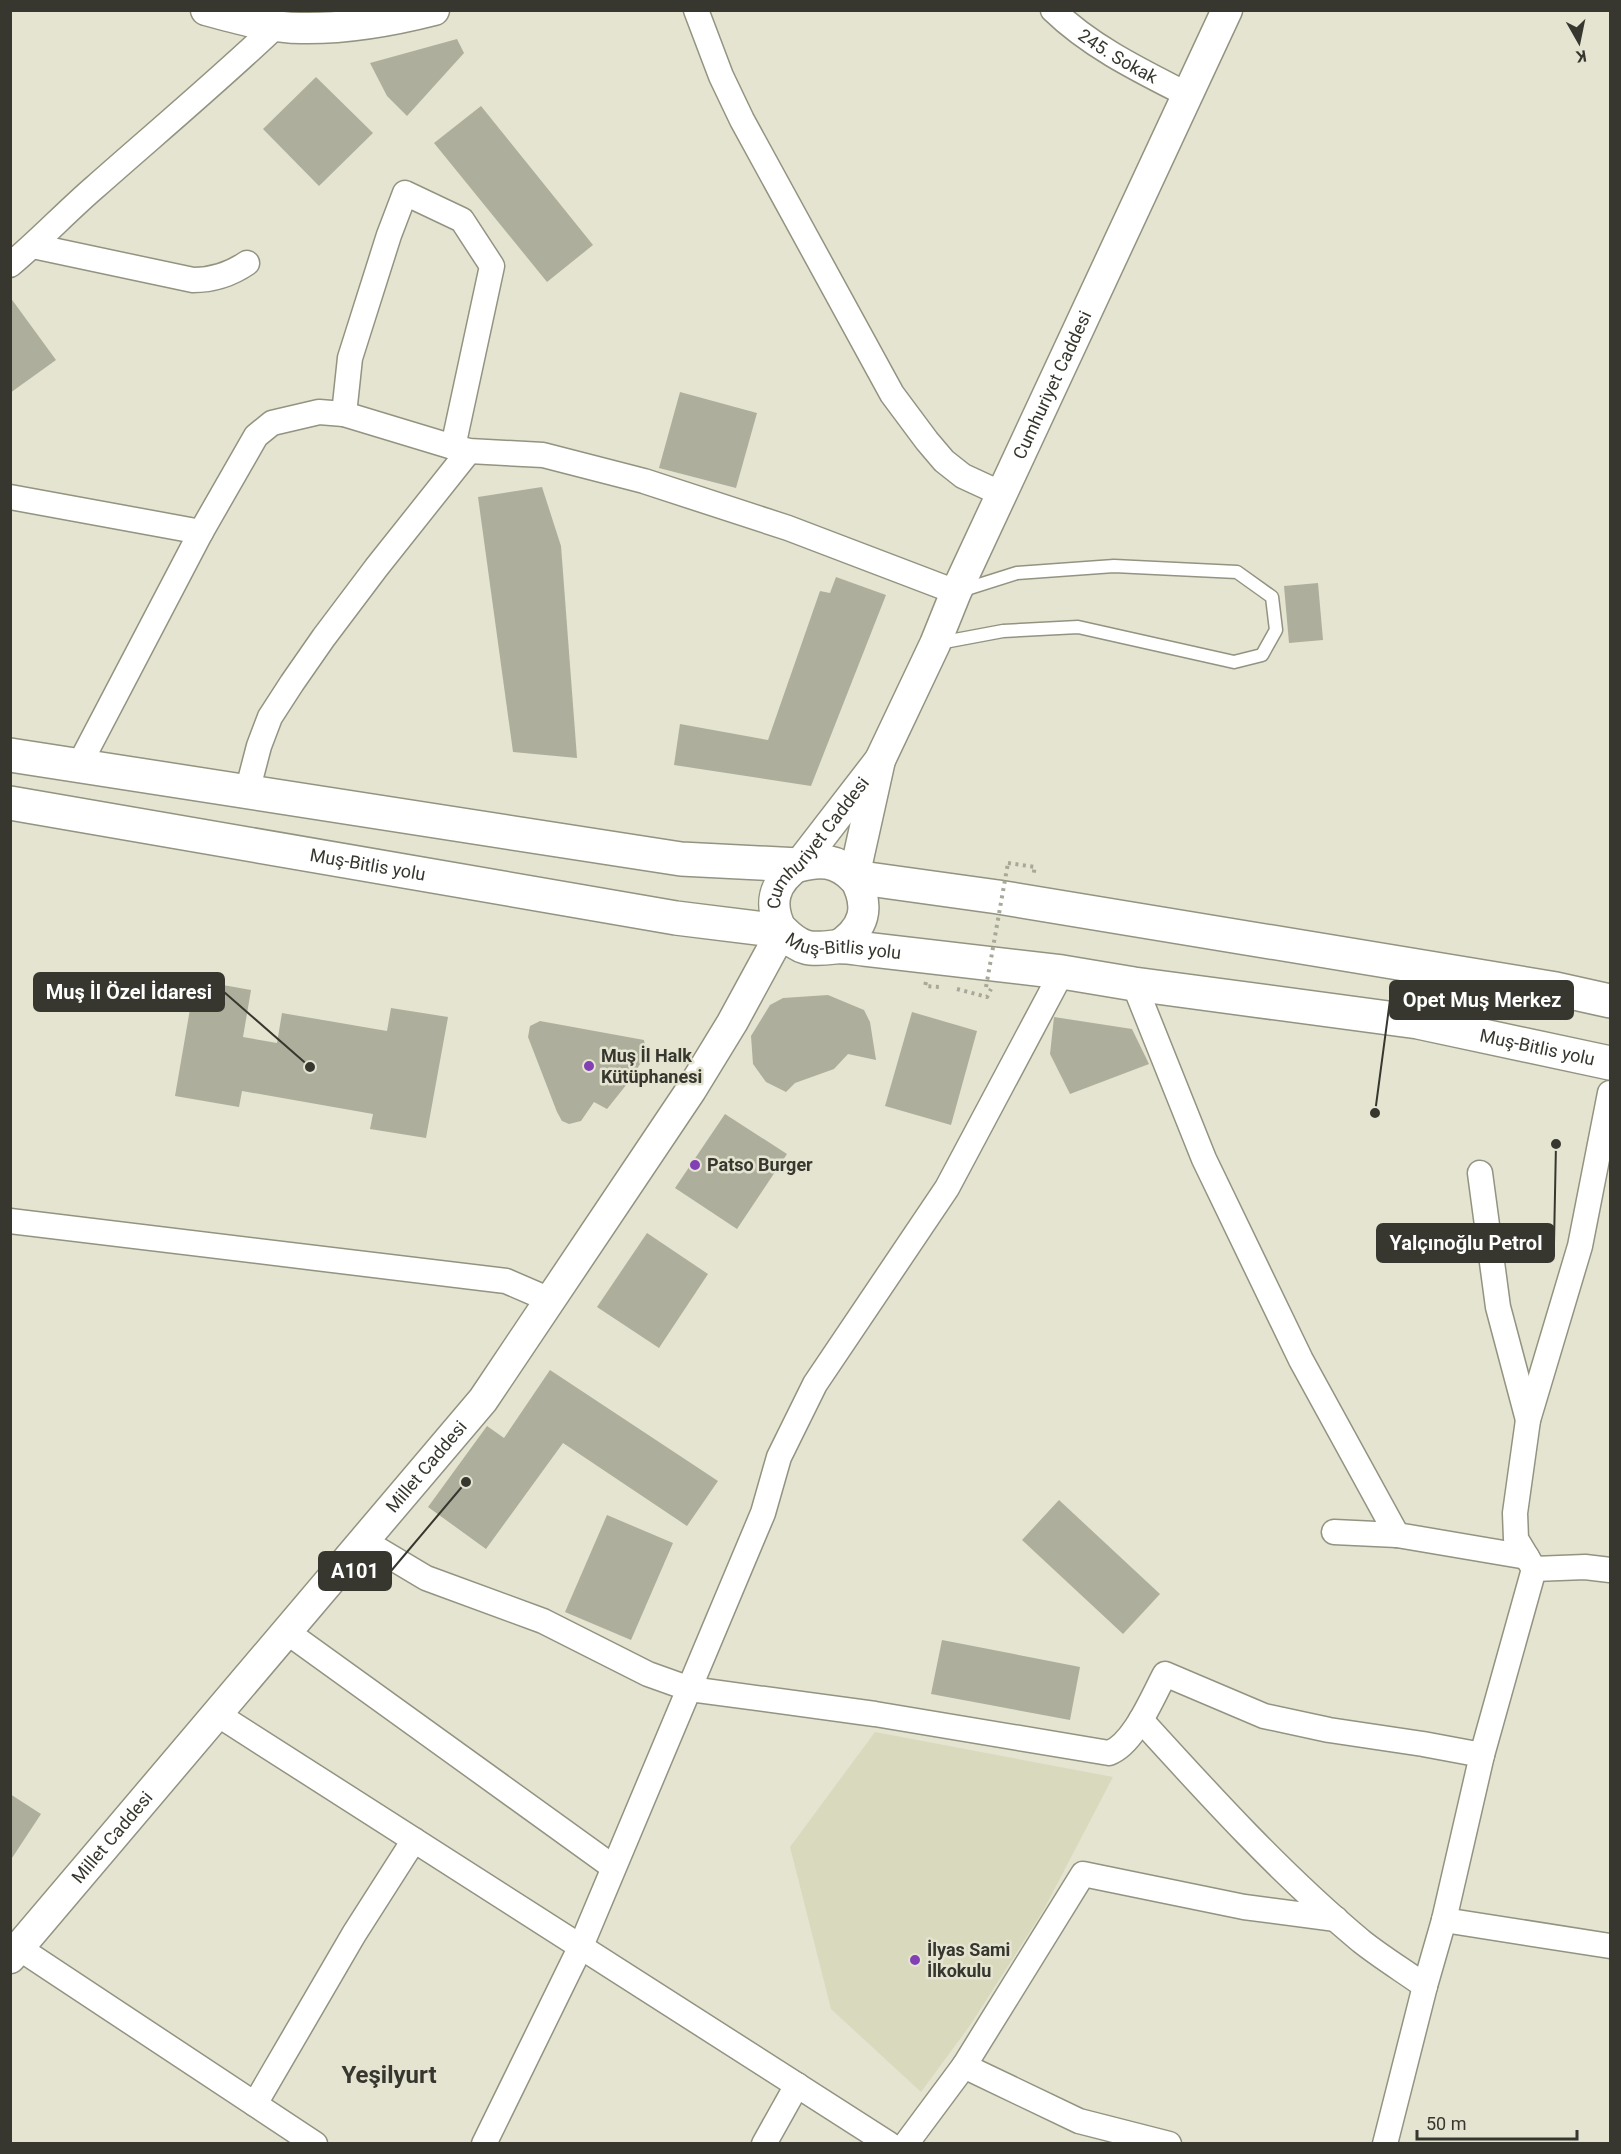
<svg xmlns="http://www.w3.org/2000/svg" width="1621" height="2154" viewBox="0 0 1621 2154" font-family="Roboto,sans-serif">
<style>
.built{fill:#d9d9be}
.building{fill:#aeae9c}
.lines{fill:none;stroke-linecap:round;stroke-linejoin:round}
.service-casing{stroke:#939381;stroke-width:15}
.minor-casing{stroke:#939381;stroke-width:27}
.tertiary-casing{stroke:#939381;stroke-width:33}
.trunk-casing{stroke:#939381;stroke-width:36}
.path{stroke:#a8a899;stroke-width:4;stroke-dasharray:3 4.5;stroke-linecap:butt}
.service{stroke:#fff;stroke-width:12}
.minor{stroke:#fff;stroke-width:24}
.tertiary{stroke:#fff;stroke-width:30}
.trunk{stroke:#fff;stroke-width:33}
.path-bridge{stroke:#a8a899;stroke-width:4;stroke-dasharray:3 4.5;stroke-linecap:butt}
.poi-dot{fill:#8340b4;stroke:#e4e4d1;stroke-width:2}
.labels{text-anchor:middle;stroke-width:5;stroke-linejoin:round;paint-order:stroke}
.street-label{font-size:18px;fill:#37372f;stroke:#e4e4d1}
.poi-label{font-size:18px;font-weight:bold;fill:#37372f;stroke:#e4e4d1;text-anchor:start}
.district-label{font-size:24px;font-weight:bold;fill:#37372f;stroke:#e4e4d1}
.leader{fill:none;stroke:#37372f;stroke-width:2}
.callout-dot{fill:#37372f;stroke:#e4e4d1;stroke-width:2}
.callout{fill:#37372f;stroke:#37372f;stroke-width:2}
.callout-label{font-size:20px;text-anchor:middle;font-weight:bold;fill:#fff}
</style>
<rect width="100%" height="100%" fill="#e4e4d1"/>
<path class="built" d="M875,1732L1113,1777L1043,1911L971,2024L921,2092L831,2009L790,1847Z"/>
<g class="building">
<path d="M457,39L464,53L407,116L387,96L370,63Z"/>
<path d="M316,77L373,133L319,186L263,129Z"/>
<path d="M481,106L593,245L547,282L434,143Z"/>
<path d="M10,297L56,360L10,393Z"/>
<path d="M680,392L757,413L736,488L659,468Z"/>
<path d="M542,487L561,546L577,758L513,752L478,497Z"/>
<path d="M836,577L886,595L811,786L674,765L680,724L768,740L820,591L830,593Z"/>
<path d="M1318,583L1323,640L1289,643L1284,586Z"/>
<path d="M195,980L251,990L243,1037L277,1043L282,1013L387,1031L391,1008L448,1017L426,1138L370,1129L373,1114L242,1091L239,1107L175,1096Z"/>
<path d="M828,995L864,1010L870,1022L876,1060L848,1054L834,1069L795,1083L786,1092L766,1082L753,1064L751,1036L770,1005L783,998Z"/>
<path d="M912,1012L977,1031L951,1125L885,1106Z"/>
<path d="M1054,1017L1132,1029L1149,1064L1070,1094L1050,1054Z"/>
<path d="M540,1021L644,1040L646,1054L631,1079L607,1109L594,1102L581,1121L569,1124L562,1121L557,1112L528,1037L530,1026Z"/>
<path d="M725,1114L787,1154L737,1229L675,1188Z"/>
<path d="M647,1233L708,1274L659,1348L597,1307Z"/>
<path d="M550,1370L718,1481L687,1526L563,1443L486,1549L428,1507L487,1426L504,1438Z"/>
<path d="M1059,1500L1160,1594L1123,1634L1022,1540Z"/>
<path d="M607,1515L673,1543L631,1640L565,1612Z"/>
<path d="M942,1640L1080,1667L1070,1720L931,1694Z"/>
<path d="M10,1794L41,1814L10,1861Z"/>
</g>
<g class="lines">
<defs>
<path id="service" d="M939,643L1003,631L1078,627L1234,662L1262,655L1276,630L1272,597L1237,572L1114,566L1017,573L960,591"/>
<g id="minor">
<path d="M696,10L721,76L742,120L892,394L927,441L944,461L963,476L1002,494"/>
<path id="s1" d="M1053,10C1091,47 1141,71 1188,95"/>
<path d="M33,246L193,280C213,280 231,274 247,263"/>
<path d="M10,265C40,240 66,212 95,187C156,133 218,81 277,25"/>
<path d="M344,414L350,358L389,235L405,193L462,220L492,266L453,447"/>
<path d="M10,497L201,532"/>
<path d="M78,767L201,532L256,436L272,423L319,412L344,414L453,447L469,451L543,455L644,481L788,528L956,592"/>
<path d="M247,792L259,746L270,717L292,683L324,637L376,568L469,451"/>
<path d="M1134,984L1204,1159L1301,1360L1397,1535"/>
<path d="M1480,1173L1498,1307L1528,1420"/>
<path d="M10,1221L506,1281L550,1300"/>
<path d="M1334,1532L1397,1535L1527,1557"/>
<path d="M364,1541L426,1578L543,1621L648,1674L690,1689L875,1714L1109,1753C1134,1744 1153,1696 1165,1674L1264,1716L1329,1730L1423,1744L1482,1755"/>
<path d="M1534,1569L1585,1567L1610,1570"/>
<path d="M287,1632L613,1867"/>
<path d="M217,1714L889,2144"/>
<path d="M1141,1720C1211,1797 1281,1874 1361,1941C1381,1957 1404,1971 1425,1986"/>
<path d="M1444,1920L1610,1946"/>
<path d="M10,1945L19,1948L315,2144"/>
<path d="M964,2066L1079,2121L1169,2144"/>
<path d="M255,2104L354,1934L414,1840"/>
<path d="M484,2144L581,1946L763,1513L779,1457L815,1384L947,1188L1062,972"/>
<path d="M764,2144L797,2085"/>
<path d="M906,2144L964,2066L1083,1874L1244,1907L1336,1919"/>
<path d="M1385,2144L1425,1986L1444,1920L1482,1755L1534,1569L1516,1539L1515,1513L1528,1420L1580,1246L1610,1093"/>
</g>
<g id="tertiary">
<path d="M206,10C235,18 271,28 301,28C346,29 391,21 434,10"/>
<path id="s2" d="M836,947C865,929 871,907 854,877L880,760L935,644L956,592L1227,10"/>
<path id="s3" d="M10,1958L483,1400L691,1090L732,1023L782,931C768,904 773,883 799,865L880,760"/>
</g>
<g id="trunk">
<path d="M10,755L681,859L799,865C820,859 837,860 854,877L998,897L1556,989L1610,1001"/>
<path id="s4" d="M10,803L676,918L782,931C801,950 810,950 835,947C844,946 855,948 864,949L1062,972L1134,984L1418,1022L1610,1063"/>
</g>
</defs>
<use href="#service" class="service-casing"/>
<use href="#minor" class="minor-casing"/>
<use href="#tertiary" class="tertiary-casing"/>
<use href="#trunk" class="trunk-casing"/>
<g class="path">
<path d="M1008,863L1035,867L1033,876"/>
<path d="M926,982L925,986L940,987"/>
<path d="M957,989L987,997L991,989"/>
</g>
<use href="#service" class="service"/>
<use href="#minor" class="minor"/>
<use href="#tertiary" class="tertiary"/>
<use href="#trunk" class="trunk"/>
<path class="path-bridge" d="M986,987L1008,863"/>
</g>
<g class="poi-dot">
<circle cx="589" cy="1066" r="6"/>
<circle cx="695" cy="1165" r="6"/>
<circle cx="915" cy="1960" r="6"/>
</g>
<g class="labels">
<g class="street-label">
<text dy="6" stroke="none"><textPath href="#s1" startOffset="80">245. Sokak</textPath></text>
<text dy="6" stroke="none"><textPath href="#s2" startOffset="615">Cumhuriyet Caddesi</textPath></text>
<text dy="6" stroke="none"><textPath href="#s3" startOffset="1392">Cumhuriyet Caddesi</textPath></text>
<text dy="6" stroke="none"><textPath href="#s4" startOffset="363">Muş-Bitlis yolu</textPath></text>
<text dy="6" stroke="none"><textPath href="#s4" startOffset="849">Muş-Bitlis yolu</textPath></text>
<text dy="6" stroke="none"><textPath href="#s4" startOffset="1551">Muş-Bitlis yolu</textPath></text>
<text dy="6" stroke="none"><textPath href="#s3" startOffset="644">Millet Caddesi</textPath></text>
<text dy="6" stroke="none"><textPath href="#s3" startOffset="158">Millet Caddesi</textPath></text>
</g>
<g class="poi-label">
<text x="601" y="1062">Muş İl Halk<tspan x="601" dy="21">Kütüphanesi</tspan></text>
<text x="707" y="1171">Patso Burger</text>
<text x="927" y="1956">İlyas Sami<tspan x="927" dy="21">İlkokulu</tspan></text>
</g>
<g class="district-label">
<text x="389" y="2083">Yeşilyurt</text>
</g>
</g>
<path class="leader" d="M310 1067L224 992M1375 1113L1390 1000M1556 1144L1554 1243M466 1482L391 1571"/>
<g class="callout-dot">
<circle cx="310" cy="1067" r="6"/>
<circle cx="1375" cy="1113" r="6"/>
<circle cx="1556" cy="1144" r="6"/>
<circle cx="466" cy="1482" r="6"/>
</g>
<g class="callout">
<rect x="34" y="973" width="190" height="38" rx="6"/>
<rect x="1390" y="981" width="183" height="38" rx="6"/>
<rect x="1377" y="1224" width="177" height="38" rx="6"/>
<rect x="319" y="1552" width="72" height="38" rx="6"/>
</g>
<g class="callout-label">
<text x="129" y="999">Muş İl Özel İdaresi</text>
<text x="1482" y="1007">Opet Muş Merkez</text>
<text x="1466" y="1250">Yalçınoğlu Petrol</text>
<text x="355" y="1578">A101</text>
</g>
<rect width="1621" height="2154" fill="none" stroke="#37372f" stroke-width="24"/>
<g transform="translate(1579 42) rotate(171)" stroke="#e4e4d1" stroke-width="4.5" paint-order="stroke">
<path d="M0-4.5L10 22L0 15L-10 22Z" fill="#37372f"/>
<text y="-9" font-size="16" font-weight="bold" text-anchor="middle" fill="#37372f">K</text>
</g>
<path d="M1417 2130v9h160v-9" fill="none" stroke="#37372f" stroke-width="3"/>
<text x="1426" y="2130" font-size="18" fill="#37372f" stroke="#e4e4d1" stroke-width="4.5" paint-order="stroke">50 m</text>
</svg>
